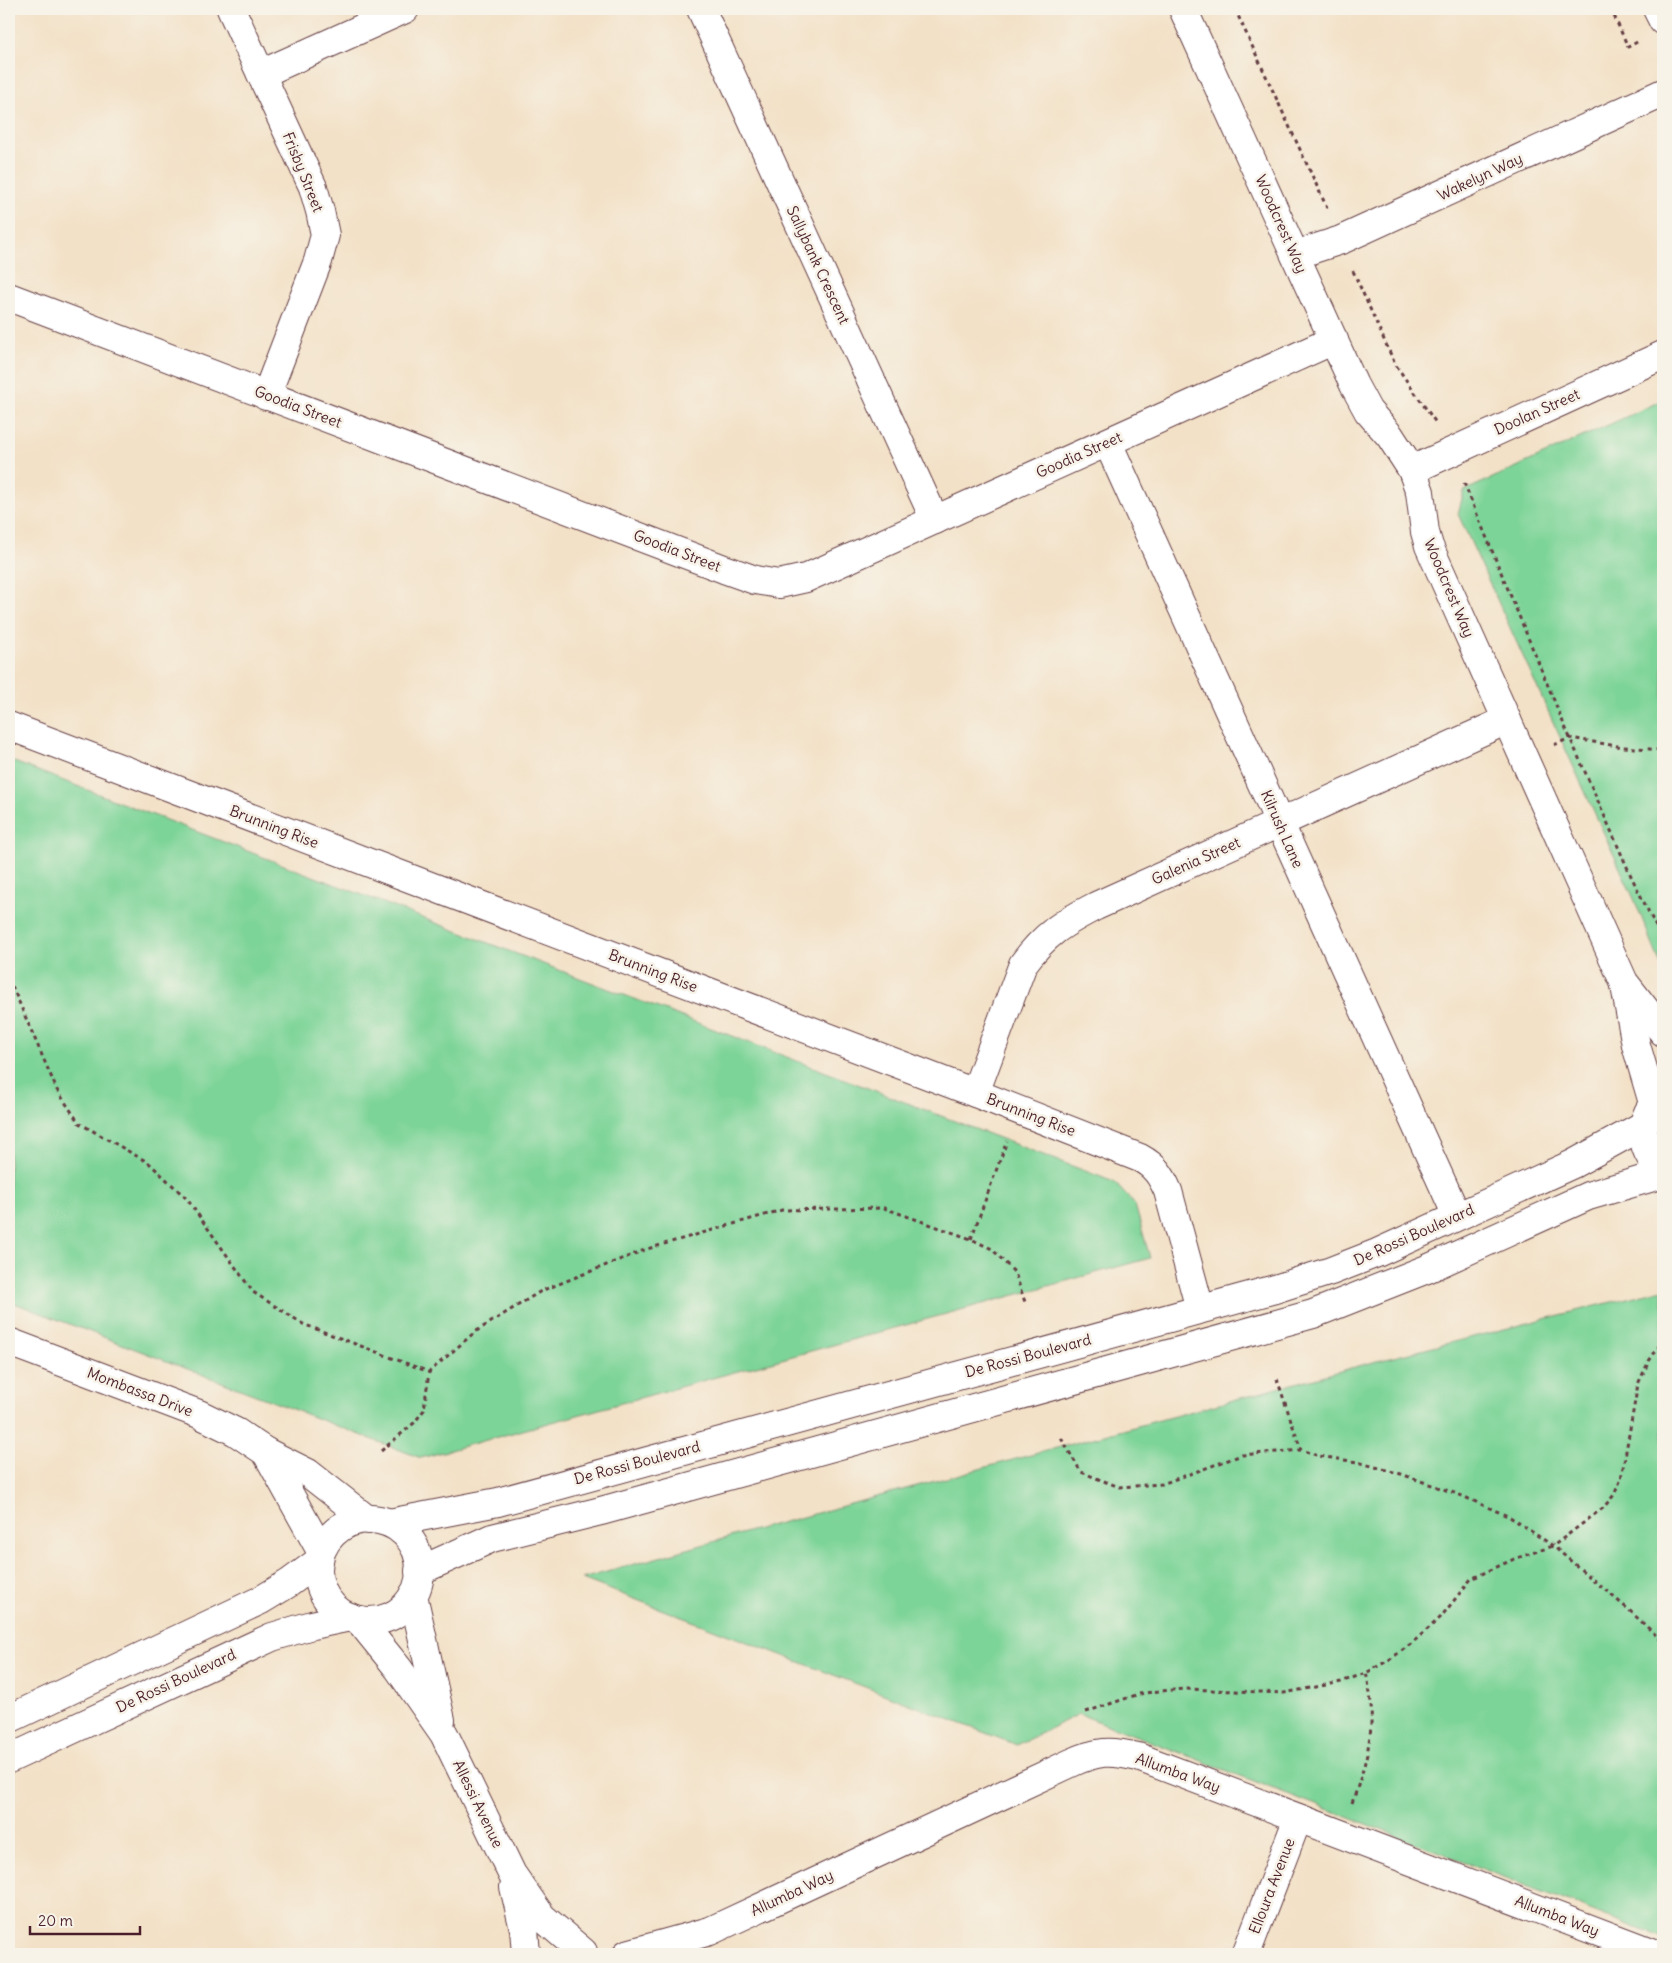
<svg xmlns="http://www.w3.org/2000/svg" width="1672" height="1963" viewBox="0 0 1672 1963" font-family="Delius,sans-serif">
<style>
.green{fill:#7dd498;stroke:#647a62}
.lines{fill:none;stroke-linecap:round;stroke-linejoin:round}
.minor-casing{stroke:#633c42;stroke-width:30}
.tertiary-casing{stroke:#633c42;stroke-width:30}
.path{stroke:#633c42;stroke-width:3;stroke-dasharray:4 4;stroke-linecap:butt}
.minor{stroke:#fff;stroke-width:28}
.tertiary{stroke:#fff;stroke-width:28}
.labels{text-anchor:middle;stroke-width:5;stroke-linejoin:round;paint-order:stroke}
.street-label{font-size:15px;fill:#4a1f2b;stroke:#f7f3e8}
</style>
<rect width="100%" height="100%" fill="#f7f3e8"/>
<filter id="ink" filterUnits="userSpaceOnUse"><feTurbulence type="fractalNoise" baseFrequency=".02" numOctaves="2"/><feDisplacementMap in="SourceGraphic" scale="10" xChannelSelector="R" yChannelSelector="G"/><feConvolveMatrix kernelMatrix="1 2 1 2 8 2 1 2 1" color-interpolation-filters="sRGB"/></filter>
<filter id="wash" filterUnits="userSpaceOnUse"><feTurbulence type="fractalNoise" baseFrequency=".0096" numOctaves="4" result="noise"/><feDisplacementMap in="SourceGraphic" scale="20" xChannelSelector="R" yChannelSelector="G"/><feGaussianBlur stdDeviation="1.12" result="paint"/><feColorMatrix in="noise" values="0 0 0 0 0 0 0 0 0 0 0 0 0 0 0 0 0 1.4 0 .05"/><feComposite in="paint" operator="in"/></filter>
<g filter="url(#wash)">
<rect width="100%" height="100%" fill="#f3e1c7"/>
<g class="green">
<path d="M1663,400V970L1634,899L1458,514L1464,491Z"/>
<path d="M9,760L1114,1182L1135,1205L1150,1258L421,1458L9,1301Z"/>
<path d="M1663,1289V1938L1079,1714L1017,1745L582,1579L751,1531L1366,1364Z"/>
</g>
</g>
<g filter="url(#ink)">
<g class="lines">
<defs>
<g id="minor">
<path d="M231,9L313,187L320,211L325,235L318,261L266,396"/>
<path d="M701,9L935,520"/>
<path d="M1183,9L1354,385L1368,411L1390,436L1412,470L1420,492L1425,532L1429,546L1624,982L1663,1032"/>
<path d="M1657,9L1663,21"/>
<path d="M261,74L405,9"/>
<path d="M1295,255L1341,240L1663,93"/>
<path d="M9,297L724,569L755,580L779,584L806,578L1334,340"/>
<path d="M1108,443L1457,1216"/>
<path d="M1412,470L1663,355"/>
<path d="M9,726L975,1093L1140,1158C1155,1166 1161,1175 1168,1191L1200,1309"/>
<path d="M1625,986L1636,1045L1653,1103"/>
<path d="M975,1093L1023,964C1045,934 1063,923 1096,906L1507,720"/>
<path d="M9,1342L199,1414L236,1432L266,1452L308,1473L368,1520"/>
<path d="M266,1452L321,1551"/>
<path d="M413,1595L441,1720"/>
<path d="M359,1620L398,1668L444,1734L512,1874L542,1917L583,1952"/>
<path d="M514,1887L524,1929L526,1954"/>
<path d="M627,1954L710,1931L1071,1763C1097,1751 1110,1750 1138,1757L1656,1954"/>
<path d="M1246,1954L1298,1818"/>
</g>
<g id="tertiary">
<path d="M1663,1093C1637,1117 1637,1148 1663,1172"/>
<circle cx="369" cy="1570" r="51"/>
<path d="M389,1523L498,1502L1275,1289L1331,1271L1377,1253L1573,1164L1644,1125"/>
<path d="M419,1571L492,1538L601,1511L1313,1314L1427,1269L1588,1196L1663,1174"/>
<path d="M9,1719L261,1600L289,1583L319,1561"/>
<path d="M9,1759L272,1637L312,1625L350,1617"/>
</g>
</defs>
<use href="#minor" class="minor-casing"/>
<use href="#tertiary" class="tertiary-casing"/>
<g class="path">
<path d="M1235,9L1328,210"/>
<path d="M1611,9L1628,47L1639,41"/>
<path d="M1353,271L1395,364L1436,423"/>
<path d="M1464,483L1563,722L1631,876L1663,941"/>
<path d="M1554,745L1570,738L1623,747L1663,750"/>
<path d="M9,979L57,1090L79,1123L149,1163L187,1199L253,1292L303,1324L429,1372L475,1332L541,1291L647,1249L782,1210L884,1208L971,1239L992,1249L1015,1273L1025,1302"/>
<path d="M971,1239L1007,1141"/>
<path d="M1277,1379L1301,1450"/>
<path d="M1061,1438L1081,1472L1119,1487L1162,1484L1242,1455L1301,1450L1319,1456L1357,1462L1401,1474L1460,1495L1510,1517L1553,1546L1629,1610L1663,1642"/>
<path d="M381,1451L414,1423L424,1410L429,1372"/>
<path d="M1086,1712L1139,1694L1159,1691L1187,1689L1284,1693L1316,1687L1341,1682L1366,1673L1389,1660L1412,1643L1440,1618L1471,1579L1514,1559L1553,1546L1603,1508L1614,1495L1621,1479L1638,1384L1649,1361L1663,1340"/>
<path d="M1352,1803C1368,1759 1378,1720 1366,1673"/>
</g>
<use href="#minor" class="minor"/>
<use href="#tertiary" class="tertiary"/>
</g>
</g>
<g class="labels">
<g class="street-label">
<text transform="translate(303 172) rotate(68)" y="5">Frisby Street</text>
<text transform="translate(1480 177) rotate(-25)" y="5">Wakelyn Way</text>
<text transform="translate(1281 224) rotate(66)" y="5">Woodcrest Way</text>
<text transform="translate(818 265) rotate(65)" y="5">Sallybank Crescent</text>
<text transform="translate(298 407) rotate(21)" y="5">Goodia Street</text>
<text transform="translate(1537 412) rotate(-24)" y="5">Doolan Street</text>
<text transform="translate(1079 455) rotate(-24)" y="5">Goodia Street</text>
<text transform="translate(677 551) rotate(21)" y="5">Goodia Street</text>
<text transform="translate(1449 588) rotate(67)" y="5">Woodcrest Way</text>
<text transform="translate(274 827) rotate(21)" y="5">Brunning Rise</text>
<text transform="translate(1282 829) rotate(66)" y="5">Kilrush Lane</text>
<text transform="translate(1196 861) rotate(-24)" y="5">Galenia Street</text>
<text transform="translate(653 971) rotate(21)" y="5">Brunning Rise</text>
<text transform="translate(1031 1115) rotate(21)" y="5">Brunning Rise</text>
<text transform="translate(1414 1235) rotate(-24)" y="5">De Rossi Boulevard</text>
<text transform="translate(1028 1356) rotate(-15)" y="5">De Rossi Boulevard</text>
<text transform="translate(140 1392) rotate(21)" y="5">Mombassa Drive</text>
<text transform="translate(637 1463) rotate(-15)" y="5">De Rossi Boulevard</text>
<text transform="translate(176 1681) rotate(-25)" y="5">De Rossi Boulevard</text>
<text transform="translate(1178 1773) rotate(20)" y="5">Allumba Way</text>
<text transform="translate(478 1804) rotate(64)" y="5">Allessi Avenue</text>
<text transform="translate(1272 1886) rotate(-69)" y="5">Elloura Avenue</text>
<text transform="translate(792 1893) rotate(-25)" y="5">Allumba Way</text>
<text transform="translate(1557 1916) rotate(21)" y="5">Allumba Way</text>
</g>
</g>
<rect width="1672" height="1963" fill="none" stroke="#f7f3e8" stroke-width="30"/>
<path d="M30 1926v8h110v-8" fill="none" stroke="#4a1f2b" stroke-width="2.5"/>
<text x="38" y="1926" font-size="15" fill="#4a1f2b" stroke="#f7f3e8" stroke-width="4" paint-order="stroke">20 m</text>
</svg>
